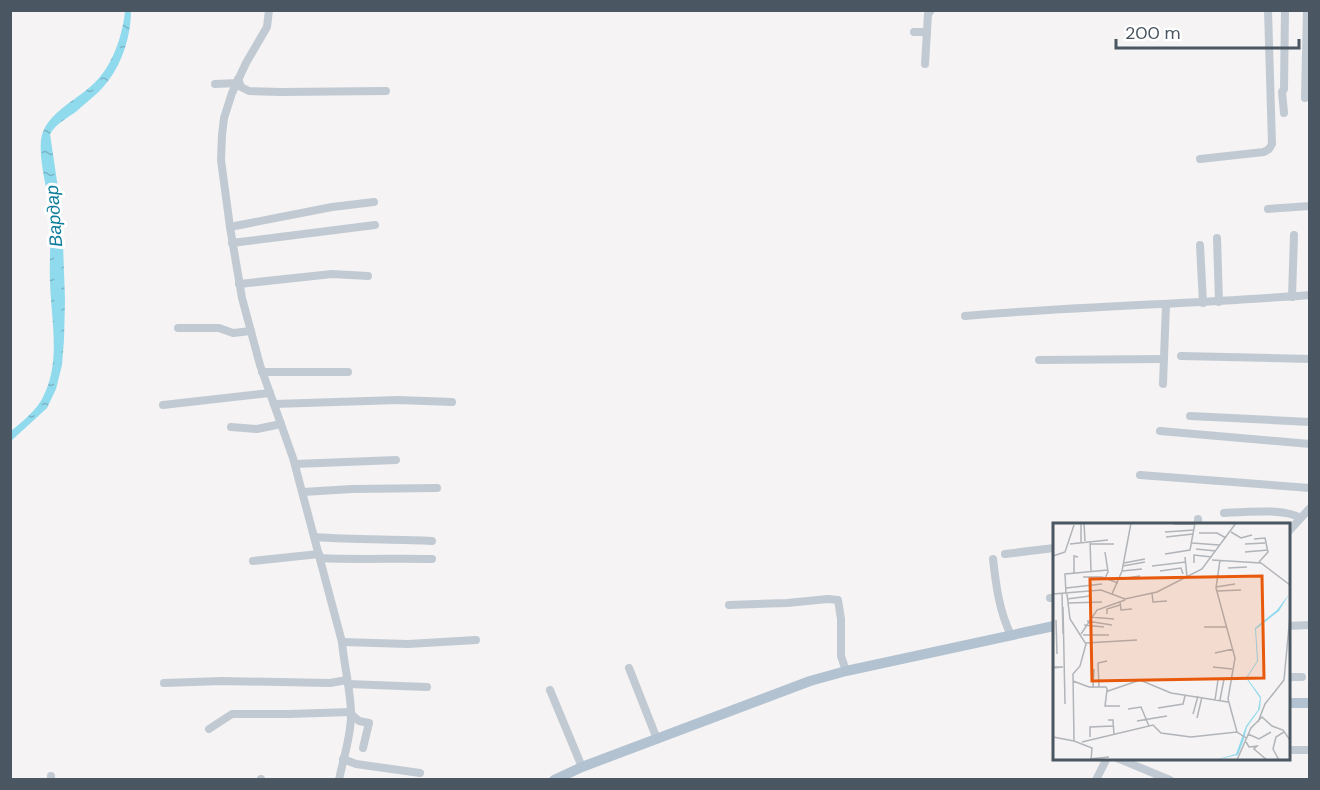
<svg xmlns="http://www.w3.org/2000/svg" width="1320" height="790" viewBox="0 0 1320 790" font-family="'DM Sans',sans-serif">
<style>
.water{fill:url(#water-ripples)}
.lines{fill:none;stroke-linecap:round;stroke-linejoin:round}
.minor{stroke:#c1cad2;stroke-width:8}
.major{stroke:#b3c2d1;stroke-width:10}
.labels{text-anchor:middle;stroke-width:6;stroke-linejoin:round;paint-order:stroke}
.water-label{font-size:18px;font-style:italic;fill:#0c7c9b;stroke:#fff}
.inset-road{fill:none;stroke:#b1b4b9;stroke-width:1.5}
.view{fill:#e8590c;fill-opacity:0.15;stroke:#e8590c;stroke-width:3}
.inset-edge{fill:none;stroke:#4a5661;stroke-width:3}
</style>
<defs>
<pattern id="water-ripples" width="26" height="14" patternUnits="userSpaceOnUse" patternTransform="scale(1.5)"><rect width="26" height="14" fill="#90daee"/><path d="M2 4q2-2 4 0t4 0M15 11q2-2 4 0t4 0" fill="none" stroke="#78b4c4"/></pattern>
</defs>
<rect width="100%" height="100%" fill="#f5f3f3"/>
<path class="water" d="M125,11H131C131,34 123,62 108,81C100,92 88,101 78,110C68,118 56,123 50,134L62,215L65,300L64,340L62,365L56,389L47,408L11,441V431C23,421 38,409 44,395C61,360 51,318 50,282C49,257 52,232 49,208C47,186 39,163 41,140C45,111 82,99 99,78C114,61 123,33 125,11Z"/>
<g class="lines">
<g class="minor">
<path d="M269,10L267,27L246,63L232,93L224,118L222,135L221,160L230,227L242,298L260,365L293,458L342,642C344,666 351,691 351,715C351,737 343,759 339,780"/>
<path d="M914,32H927"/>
<path d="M925,64L928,14L931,10"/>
<path d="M238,79L241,87L249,91L281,92L386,91"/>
<path d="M215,84L237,83"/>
<path d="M1305,98L1307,10"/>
<path d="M1284,113L1282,92L1284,89L1285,10"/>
<path d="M1200,159L1264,152L1269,149L1272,144L1268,10"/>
<path d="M1268,209L1310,206"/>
<path d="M230,227L332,207L374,202"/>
<path d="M1217,238L1219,302"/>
<path d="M232,243L375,225"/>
<path d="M1200,245L1203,303"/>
<path d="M239,284L332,274L368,276"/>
<path d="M1292,297L1294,235"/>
<path d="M965,316C1079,306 1195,304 1310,295"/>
<path d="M178,328H219L233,333L251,331"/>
<path d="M1181,356L1310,359"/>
<path d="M1039,360L1164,359"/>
<path d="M262,372H348"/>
<path d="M1163,384L1166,304"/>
<path d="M274,404L398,400L452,402"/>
<path d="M163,405L270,393"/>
<path d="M1190,416L1310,422"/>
<path d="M231,427L257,429L281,424"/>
<path d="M1160,431L1310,444"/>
<path d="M295,464L396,460"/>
<path d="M1140,475L1310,488"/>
<path d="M303,492L352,489L437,488"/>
<path d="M1224,513C1243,512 1285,508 1300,518"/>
<path d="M1198,519V524"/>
<path d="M1288,532L1310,508"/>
<path d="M315,537C354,540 393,539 432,541"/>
<path d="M1005,554L1054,548"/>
<path d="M320,558C358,560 395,558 432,559"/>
<path d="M993,559C996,585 999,611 1011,635"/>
<path d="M253,561L319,554"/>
<path d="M1050,598H1054"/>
<path d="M729,605L787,603L828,599L838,600L841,619V656L846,671"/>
<path d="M1288,626L1310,625"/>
<path d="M342,642L408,644L476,640"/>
<path d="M629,668L657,739"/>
<path d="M1288,679L1292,677H1302"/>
<path d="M164,683L222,681L330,683L347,680"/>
<path d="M348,684L427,687"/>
<path d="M550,690L582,767"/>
<path d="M351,714L359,721L369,723L363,748"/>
<path d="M209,729L232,714H289L351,712"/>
<path d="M1288,750H1310"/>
<path d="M1117,758L1170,780"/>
<path d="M343,759L356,764L420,773"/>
<path d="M51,776V780"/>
<path d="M261,780V779"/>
<path d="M1096,780L1107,758"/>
</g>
<g class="major">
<path d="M1288,703H1310"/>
<path d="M554,780L582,767L810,681L846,671L1054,626"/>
</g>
</g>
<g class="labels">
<g class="water-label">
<text transform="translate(54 216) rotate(-94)" y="6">Вардар</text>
</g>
</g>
<g transform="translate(1053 523)">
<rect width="237" height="237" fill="#f5f3f3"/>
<path d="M237,70L226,88L203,106L205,138L194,155L208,174L207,186L194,204L191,216L185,232L161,237L183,231L193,203L205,187L207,175L193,155L204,138L202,105L224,87Z" fill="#90daee"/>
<path class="inset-road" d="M28,0V19M31,0L32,18M121,1H142M112,9L141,7M178,9L188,15L199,12M146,10H164L173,15M113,14L140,11M201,16L212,15L215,29L206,39M37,18L38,48M139,20L166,22M17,21L55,17M37,21H61M192,21L212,20M143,26L163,28M192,29L215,27M112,31L137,27L142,0M0,33L12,29L21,2M132,34L134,54M159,37L208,40L237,62M167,37L163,65L182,135L175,176L184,209L193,215M71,40L92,36M141,40V32L159,34M70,43L92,39M99,43L133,39M175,45L194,44M69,48L89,46M107,48L128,45L130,51M21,50V33L25,34M30,54H49L65,60M52,55L55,49L52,29M67,56L87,53M163,64L182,61M13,65L49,61M164,68L188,67M9,70L10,111M99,70L100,79L114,78M0,71L48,67L72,76L104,69L149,46L183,0M13,71L12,51L55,47M14,71L17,96L33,121L27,143L20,151L21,218L39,225L38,237M59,71L69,48L78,0M14,76L37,73M67,78L68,87L79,86M15,80L49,79M10,84L12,181M54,91V86L67,82M37,94L61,96M3,97L4,131M34,98L59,102M31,102L51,104M151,104H174M28,111L44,87L72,77M30,112H56M33,120L84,117M162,130L180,126M0,144H10L0,145M160,144L179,146M20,158L36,164H53L55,168L87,157L118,170L175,179M46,164L45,140L54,138M40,165L41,146M54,167L52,183H67M162,177L165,157M167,177L171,156M105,185L130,181L132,173M75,186L88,184L96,203M140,191L145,173M144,195L149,174M55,197H60L61,212M84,198L114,193M205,199L212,181L231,157L237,93M195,211L206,216L218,209M0,214L21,218M37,214V204L60,203M29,219L100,202L108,210L138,214L184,209M193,219L196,224L204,223L201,226L214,237M37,236L56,234M184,237L198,205L209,194L219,203L230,207L237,217M226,237L220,226L223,214L231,209"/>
<path class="view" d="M209,53L211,155L39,158L37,56Z"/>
<rect width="237" height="237" class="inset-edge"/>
</g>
<rect width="1320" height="790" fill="none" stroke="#4a5661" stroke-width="24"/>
<path d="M1116 39v9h183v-9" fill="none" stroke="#4a5661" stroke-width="3"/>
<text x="1125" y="39" font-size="18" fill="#4a5661" stroke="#ffffff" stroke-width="4.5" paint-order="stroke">200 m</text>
</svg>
